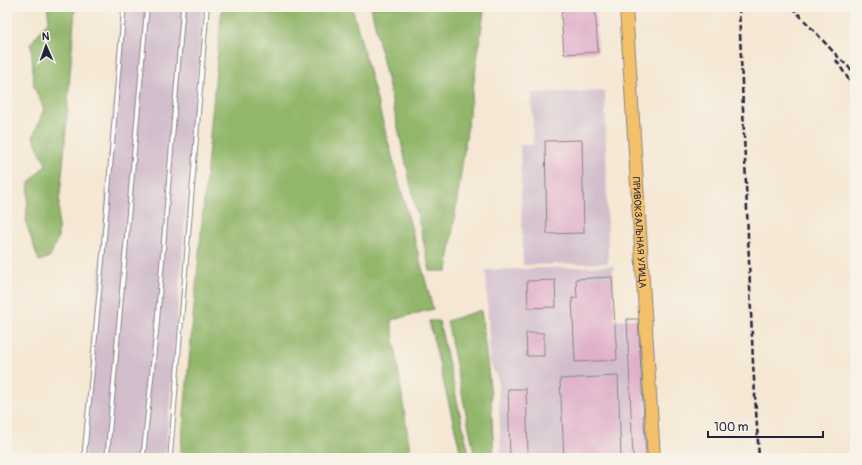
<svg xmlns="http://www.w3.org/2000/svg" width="862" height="465" viewBox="0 0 862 465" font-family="Pangolin,sans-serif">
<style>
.industrial{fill:#d1bdcc}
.forest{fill:#92b66a;stroke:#5a6c52}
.building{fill:#e0b0ca}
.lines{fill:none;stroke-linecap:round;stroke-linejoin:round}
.lane-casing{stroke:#8c8487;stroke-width:5.5}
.primary-casing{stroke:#8c8487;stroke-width:14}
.lane{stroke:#fff;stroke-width:3.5}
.primary{stroke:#f4c16b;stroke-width:12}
.rail{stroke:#22223b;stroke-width:2.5;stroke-dasharray:6 3;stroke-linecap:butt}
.labels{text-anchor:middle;stroke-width:3;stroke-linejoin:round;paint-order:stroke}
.street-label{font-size:10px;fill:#22223b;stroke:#f7f3e8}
</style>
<rect width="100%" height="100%" fill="#f7f3e8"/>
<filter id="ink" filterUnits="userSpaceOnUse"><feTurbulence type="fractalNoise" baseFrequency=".025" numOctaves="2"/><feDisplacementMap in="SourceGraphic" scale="8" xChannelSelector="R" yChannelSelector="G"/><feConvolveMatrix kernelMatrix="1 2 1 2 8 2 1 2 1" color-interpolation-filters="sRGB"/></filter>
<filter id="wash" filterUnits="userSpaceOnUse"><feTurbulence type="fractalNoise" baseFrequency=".012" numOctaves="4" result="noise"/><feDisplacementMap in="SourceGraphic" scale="16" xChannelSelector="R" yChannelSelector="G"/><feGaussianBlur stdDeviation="0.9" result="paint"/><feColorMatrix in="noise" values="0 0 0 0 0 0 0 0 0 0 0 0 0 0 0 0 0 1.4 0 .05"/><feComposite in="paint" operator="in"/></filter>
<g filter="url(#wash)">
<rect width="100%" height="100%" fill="#f5e7d3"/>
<g class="industrial">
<path d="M122,7H203L165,458H84Z"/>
<path d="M605,91L608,263L523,265L520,145H533L532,93Z"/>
<path d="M613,266L614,320L642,319L649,458H501L498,380L490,363L486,270Z"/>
</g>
<g class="forest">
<path d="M47,7H75L64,155L59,203L58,237L50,257L39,261L26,223L29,183L46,164L33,137L44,109L34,87L31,43L49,20Z"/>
<path d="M222,7H352L433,309L391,320L411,458H180Z"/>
<path d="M371,7H462L484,11L447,271H430Z"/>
<path d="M481,310L491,395L494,458H474L473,447L447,321Z"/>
<path d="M429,321H439L468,449L469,458H461L460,450Z"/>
</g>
<g id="blocks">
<g class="building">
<path d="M563,7H595L598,52L564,54L561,13H563Z"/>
<path d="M582,140L584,233L547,234L545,141Z"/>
<path d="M612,277L617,360L575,362L572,298H577L576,279Z"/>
<path d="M555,280L556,307L528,308L527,281Z"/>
<path d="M627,319H638L646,458H633Z"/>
<path d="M526,333H544V356H527Z"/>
<path d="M618,376L621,458H564L560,379Z"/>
<path d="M508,389H526L528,456H510Z"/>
</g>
</g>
</g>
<g filter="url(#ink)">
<use href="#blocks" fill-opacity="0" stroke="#8c8487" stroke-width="1"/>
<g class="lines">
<defs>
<g id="lane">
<path d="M854,7L855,18"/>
<path d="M84,458L103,252L124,7"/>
<path d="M107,458L147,7"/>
<path d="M143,458L157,324L183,7"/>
<path d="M170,458L207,7"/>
</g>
<g id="primary">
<path id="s1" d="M626,7L654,458"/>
</g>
</defs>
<use href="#lane" class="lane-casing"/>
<use href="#primary" class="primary-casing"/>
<use href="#lane" class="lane"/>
<use href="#primary" class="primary"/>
<g class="rail">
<path d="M739,7L753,363L759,458"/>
<path d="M792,7L840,59L855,73"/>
<path d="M836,60L851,83L855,91"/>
</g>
</g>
</g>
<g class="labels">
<g class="street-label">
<text dy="4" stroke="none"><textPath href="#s1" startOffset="226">ПРИВОКЗАЛЬНАЯ УЛИЦА</textPath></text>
</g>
</g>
<rect width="862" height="465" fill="none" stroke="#f7f3e8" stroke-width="24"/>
<g transform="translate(46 46) rotate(358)" stroke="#f7f3e8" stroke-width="3" paint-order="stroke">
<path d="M0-3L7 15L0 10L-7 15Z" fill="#22223b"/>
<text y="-6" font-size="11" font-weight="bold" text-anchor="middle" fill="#22223b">N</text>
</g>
<path d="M708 431v6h115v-6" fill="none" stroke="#22223b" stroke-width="2"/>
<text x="714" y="431" font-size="12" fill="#22223b" stroke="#f7f3e8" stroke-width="3" paint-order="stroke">100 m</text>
</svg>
